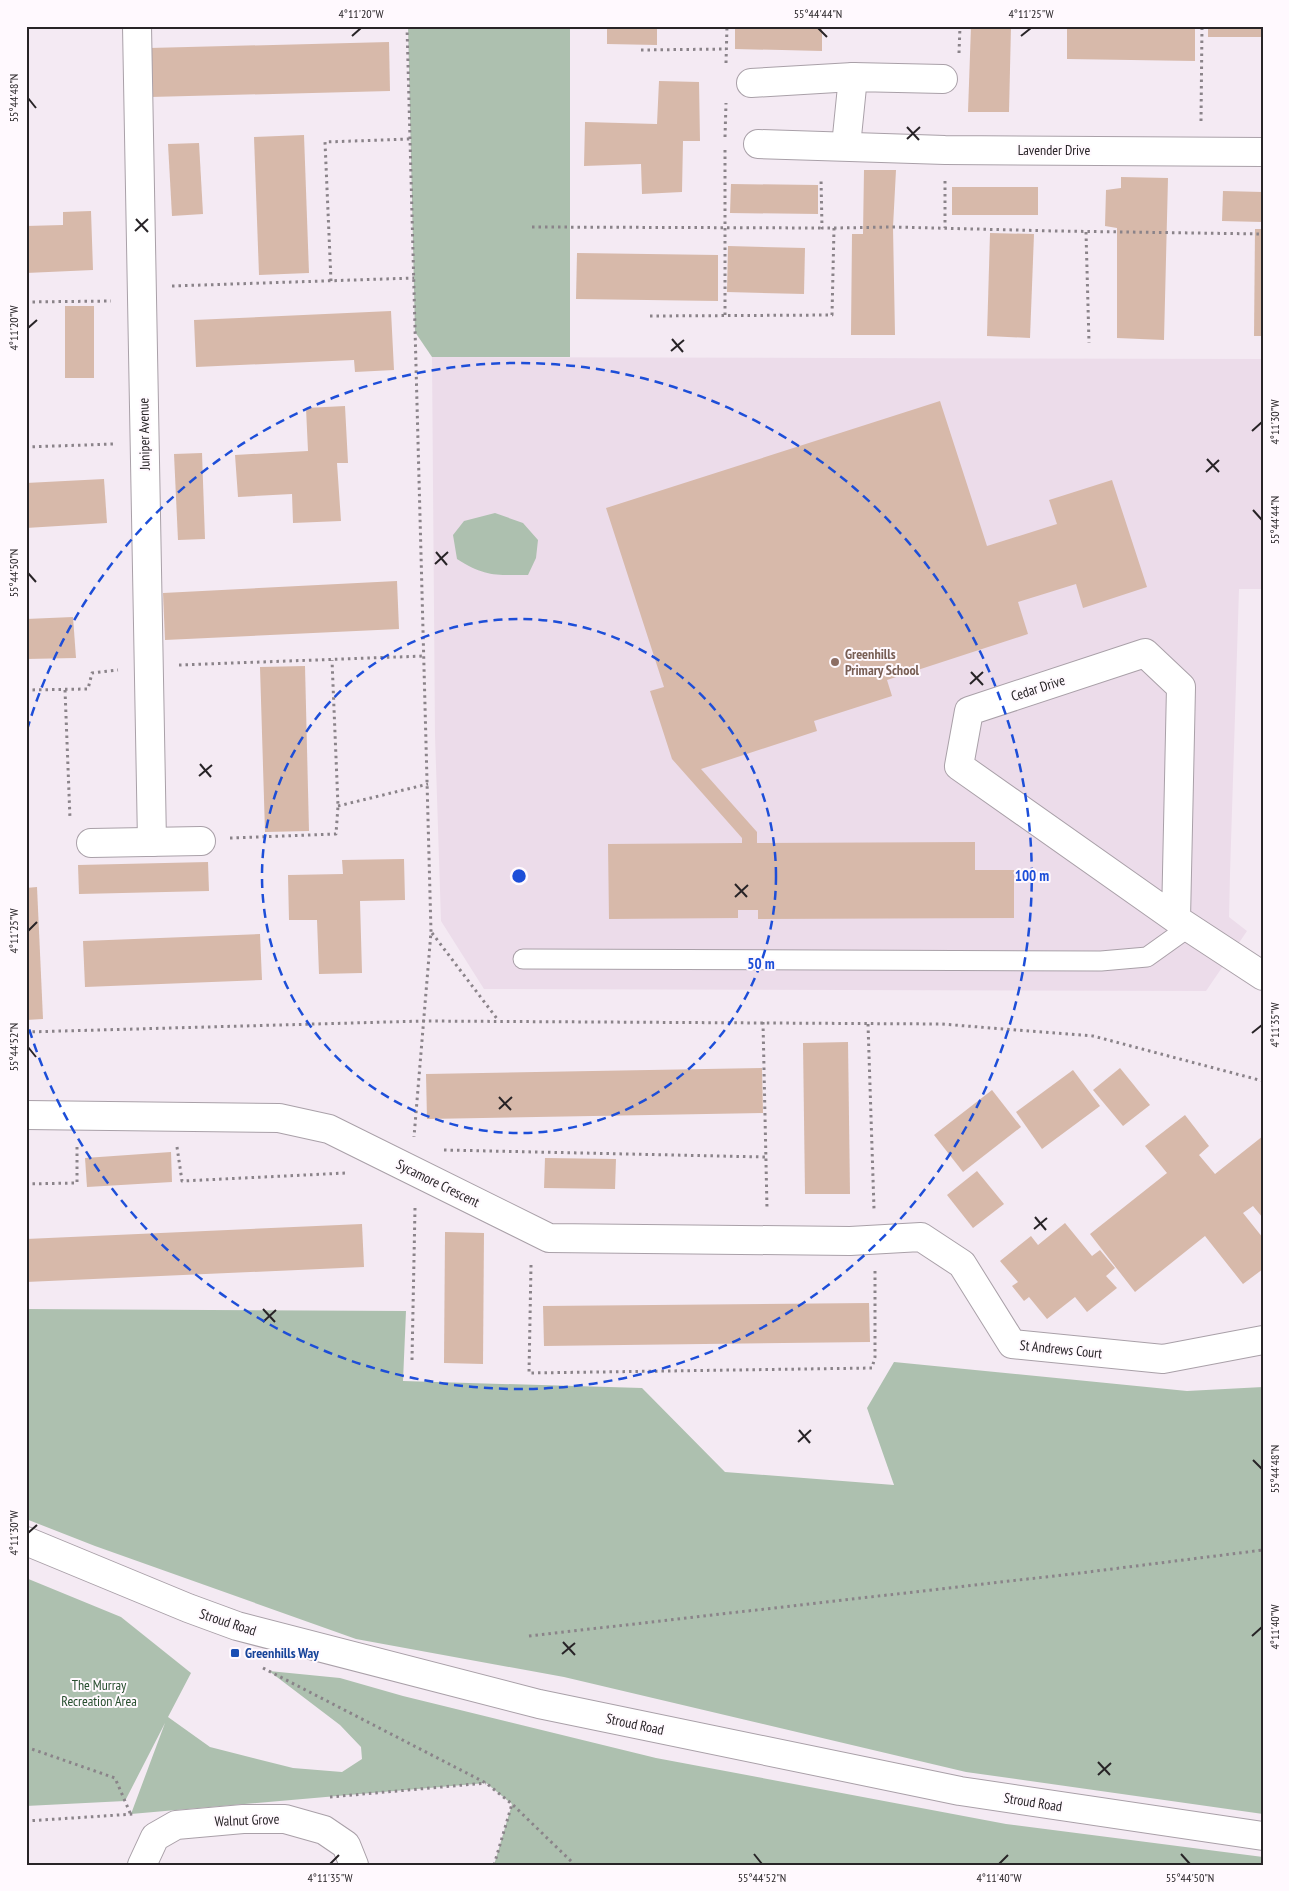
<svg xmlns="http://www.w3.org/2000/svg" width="1289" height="1891" viewBox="0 0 1289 1891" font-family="'PT Sans Narrow',sans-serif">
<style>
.built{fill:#ecdcea}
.green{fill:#adc0af}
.building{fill:#d7b9aa}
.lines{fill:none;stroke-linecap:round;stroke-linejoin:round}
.lane-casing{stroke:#a9a0a8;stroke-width:21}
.street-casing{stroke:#a9a0a8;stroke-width:30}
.secondary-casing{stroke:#a9a0a8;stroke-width:30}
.path{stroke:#8a8389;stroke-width:3;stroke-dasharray:2.5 4;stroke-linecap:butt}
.lane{stroke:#fff;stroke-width:19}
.street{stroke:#fff;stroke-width:28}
.secondary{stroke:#fff;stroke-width:28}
.ticks{fill:none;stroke:#282427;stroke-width:2}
.ring{fill:none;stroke:#1d4ed8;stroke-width:2.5;stroke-dasharray:9 6}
.education-dot{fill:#8d6e63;stroke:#fff9fe;stroke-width:2}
.transit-dot{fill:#1a4fb4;stroke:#fff9fe;stroke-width:2}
.labels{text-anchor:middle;stroke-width:4;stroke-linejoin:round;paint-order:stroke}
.street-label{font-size:14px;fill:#282427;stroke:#fff9fe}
.education-label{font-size:14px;font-weight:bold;fill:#785e54;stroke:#fff9fe;text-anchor:start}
.transit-label{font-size:14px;font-weight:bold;fill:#164399;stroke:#fff9fe;text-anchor:start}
.park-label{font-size:14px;fill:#274e2e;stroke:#fff9fe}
.centre{fill:#1d4ed8;stroke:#fff9fe;stroke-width:2.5}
.ring-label{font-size:15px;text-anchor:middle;font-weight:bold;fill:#1d4ed8;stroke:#fff9fe;stroke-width:4;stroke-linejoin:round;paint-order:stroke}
.neatline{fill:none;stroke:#282427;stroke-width:2}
.ticks-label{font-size:12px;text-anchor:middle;fill:#282427}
</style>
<rect width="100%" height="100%" fill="#f4eaf3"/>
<path class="built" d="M432,357L1263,359V589H1239L1230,874L1229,917L1247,931L1206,991L484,989L441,921L435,735Z"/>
<g class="green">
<path d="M408,26H570V357H432L415,332Z"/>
<path d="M495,513L523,523L538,540L536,558L528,575C496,575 485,577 457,559L453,535L464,521Z"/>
<path d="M26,1309L406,1311L403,1381L642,1388L725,1472L894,1485L867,1408L894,1362L1187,1391L1263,1387V1814L966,1772L564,1677L356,1639L95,1546L26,1519Z"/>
<path d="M26,1578L121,1617L191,1673L168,1717L210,1747L293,1768L342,1772L362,1759L361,1747L340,1725L269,1671L340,1678L403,1696L656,1758L1006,1824L1263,1857V1865H494L512,1804L486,1783L131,1814L165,1723L125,1801L26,1806Z"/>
</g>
<g class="building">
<path d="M607,26H657V45L607,44Z"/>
<path d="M735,26H822V51L735,49Z"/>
<path d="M971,26H1011L1009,112H968Z"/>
<path d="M1067,26H1195V61L1067,59Z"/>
<rect x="1208" y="26" width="55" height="11"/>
<path d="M389,42L390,91L150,97L149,48Z"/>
<path d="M26,56H28L29,95H26Z"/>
<path d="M659,81L699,82L700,141H683L682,192L642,194L641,164L584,166L585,122L657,124Z"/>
<path d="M304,135L309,273L259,275L254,137Z"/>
<path d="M199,143L203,214L172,216L168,144Z"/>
<path d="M864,170H896L893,227L895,335H851L852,234H863Z"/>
<path d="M1121,177L1168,178L1164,340L1117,338V228L1105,226L1106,190L1121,188Z"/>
<path d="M731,184L818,185V214L730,213Z"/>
<rect x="952" y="187" width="86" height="28"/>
<path d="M1223,191L1263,192V222L1222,221Z"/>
<path d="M91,211L93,270L26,273V226L63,225V212Z"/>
<path d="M1255,229H1263V336H1254Z"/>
<path d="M990,233L1034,234L1030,338L987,336Z"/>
<path d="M728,246L805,248L804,294L727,292Z"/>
<path d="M577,253L718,255V301L576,299Z"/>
<rect x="65" y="306" width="29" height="72"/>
<path d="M391,311L394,370L355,372L354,360L196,367L194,320Z"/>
<path d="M940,401L987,546L1057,524L1049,500L1112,480L1147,587L1083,608L1076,584L1018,602L1028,634L887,680L892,696L814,721L817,731L701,769L757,832V843L975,842V870H1014V918L758,919V910H738V918L609,919L608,844L742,843V838L672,759L650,691L664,687L606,508Z"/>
<path d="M345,406L348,463H337L341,521L293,523L292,494L238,497L235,455L308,451L306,408Z"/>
<path d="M202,453L205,539L178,540L174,454Z"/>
<path d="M104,479L107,523L26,528V483Z"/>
<path d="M397,581L399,629L165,640L163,593Z"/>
<path d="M73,617L76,658L26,659V619Z"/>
<path d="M305,666L309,831L265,832L260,667Z"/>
<path d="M404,859L405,900L360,901L362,973L319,974L317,920H289L288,875L343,874L342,860Z"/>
<path d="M208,862L209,891L79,894L78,865Z"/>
<path d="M37,887L43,1019L26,1020V888Z"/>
<path d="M260,934L262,980L85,987L83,941Z"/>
<path d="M848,1042L850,1194H805L803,1043Z"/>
<path d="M762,1068L763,1113L427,1119L426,1074Z"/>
<path d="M1120,1068L1150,1105L1123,1126L1093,1090Z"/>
<path d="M1073,1070L1100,1106L1042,1149L1016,1112Z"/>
<path d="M992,1090L1021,1127L963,1172L934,1135Z"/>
<path d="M1185,1115L1209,1146L1199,1155L1215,1174L1263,1136V1218L1253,1206L1243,1213L1263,1238V1269L1243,1284L1205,1236L1135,1292L1090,1234L1167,1173L1145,1146Z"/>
<path d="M171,1152L172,1182L87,1187L85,1158Z"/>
<path d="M545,1158L616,1159L615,1189L544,1188Z"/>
<path d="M977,1171L1004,1204L973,1228L947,1195Z"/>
<path d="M1065,1223L1092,1256L1100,1250L1115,1268L1106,1276L1117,1288L1087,1312L1075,1297L1047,1319L1029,1297L1024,1301L1012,1286L1018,1282L1000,1261L1031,1236L1038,1245Z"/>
<path d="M362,1224L364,1267L26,1282V1239Z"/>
<path d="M445,1232L484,1233L483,1364L444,1363Z"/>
<path d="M869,1303L870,1342L544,1346L543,1306Z"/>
</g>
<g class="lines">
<defs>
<path id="lane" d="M523,959L1101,961L1147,957L1189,927"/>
<g id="street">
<path d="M137,26L152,842"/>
<path d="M751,83L853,77"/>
<path d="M758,144L945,150L1263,152"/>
<path d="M846,146L853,77L943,79"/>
<path d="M91,843L201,841"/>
<path d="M1176,919L1181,687L1145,653L969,711L959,766L1176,919L1263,976"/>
<path d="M26,1115L279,1118L329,1129L549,1238L850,1241L921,1237L962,1264L1012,1344L1163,1359L1263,1340"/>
<path d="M142,1865L155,1837L176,1825L243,1819H285L324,1830L346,1845L354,1865"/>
</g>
<path id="secondary" d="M26,1541L188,1608L237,1626L539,1704L960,1791L1263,1836"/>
</defs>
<use href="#lane" class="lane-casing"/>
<use href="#street" class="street-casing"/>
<use href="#secondary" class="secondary-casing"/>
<g class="path">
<path d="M407,26L431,932L414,1137"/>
<path d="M641,50L726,49"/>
<path d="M959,53L960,26"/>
<path d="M726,63L727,26"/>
<path d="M1201,121L1202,26"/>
<path d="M725,137L726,103"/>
<path d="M945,181V228"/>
<path d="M532,227L822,228"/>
<path d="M834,228L893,227L1056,231L1263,234"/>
<path d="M1086,232L1089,343"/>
<path d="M331,281L325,142L410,139"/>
<path d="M172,286L414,278"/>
<path d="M26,302L111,301"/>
<path d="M725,315V150"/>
<path d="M650,316L832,315L834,228H822L821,178"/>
<path d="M26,447L114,444"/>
<path d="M179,665L424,656"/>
<path d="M26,690L88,689L92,673L118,670"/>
<path d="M65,690L70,819"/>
<path d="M338,806L428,784"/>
<path d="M230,838L336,834L338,806L332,660"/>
<path d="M432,933L498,1020"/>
<path d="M763,1022L767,1209"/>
<path d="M868,1024L874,1209"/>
<path d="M26,1032L424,1021L941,1024L1093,1036L1263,1081"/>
<path d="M177,1147L182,1181L346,1173"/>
<path d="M444,1150L765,1157"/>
<path d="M26,1184L77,1183V1147"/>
<path d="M531,1265L529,1373L872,1368L875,1357V1270"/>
<path d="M412,1360L415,1208"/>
<path d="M529,1636L1080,1573L1263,1550"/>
<path d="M263,1668L486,1783L512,1804L575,1865"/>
<path d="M26,1747L115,1778L131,1815"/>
<path d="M330,1797L486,1783"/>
<path d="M26,1821L134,1814"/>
<path d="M494,1865L512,1804"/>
</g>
<use href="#lane" class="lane"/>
<use href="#street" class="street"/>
<use href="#secondary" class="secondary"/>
</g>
<path class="ticks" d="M818,28L827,37M352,36L361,28M1021,36L1031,28M28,98L36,108M907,127L919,140M907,139L920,127M136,219L148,232M135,231L148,219M28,328L37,320M672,339L683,352M671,351L684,340M1252,431L1262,422M1207,459L1219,472M1206,472L1219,460M1253,510L1262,520M436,552L447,565M435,564L448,552M28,573L36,582M971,672L983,685M970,684L983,672M200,764L211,777M199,776L212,765M735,884L747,897M735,897L748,885M28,931L37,922M1252,1033L1262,1025M28,1047L36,1057M499,1097L511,1110M499,1109L512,1097M1035,1217L1046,1230M1034,1229L1047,1218M263,1309L275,1322M263,1322L276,1310M799,1430L810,1443M798,1442L811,1430M1253,1460L1262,1469M28,1533L37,1525M1252,1636L1262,1627M563,1642L575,1655M562,1654L575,1643M1098,1762L1110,1775M1098,1775L1111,1763M754,1854L762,1864M1181,1854L1190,1864M330,1864L339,1855M999,1864L1008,1855"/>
<g class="ring">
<circle cx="519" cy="876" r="257"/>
<path d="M27 730A513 513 0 1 1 27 1022"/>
</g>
<circle class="education-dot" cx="835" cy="662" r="5"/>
<rect class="transit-dot" x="230" y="1648" width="10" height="10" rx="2.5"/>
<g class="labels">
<g class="street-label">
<text x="1054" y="155">Lavender Drive</text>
<text transform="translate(144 434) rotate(-91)" y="5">Juniper Avenue</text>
<text transform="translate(1038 688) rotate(-18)" y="5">Cedar Drive</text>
<text transform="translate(438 1183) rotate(26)" y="5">Sycamore Crescent</text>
<text transform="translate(1061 1349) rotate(6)" y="5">St Andrews Court</text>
<text transform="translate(228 1622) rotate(18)" y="5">Stroud Road</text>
<text transform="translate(635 1724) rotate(12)" y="5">Stroud Road</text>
<text transform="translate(1033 1802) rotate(9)" y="5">Stroud Road</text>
<text transform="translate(247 1820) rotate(-2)" y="5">Walnut Grove</text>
</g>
<g class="education-label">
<text x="845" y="659">Greenhills<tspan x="845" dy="16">Primary School</tspan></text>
</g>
<g class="transit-label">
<text x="245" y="1658">Greenhills Way</text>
</g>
<g class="park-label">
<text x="99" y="1690">The Murray<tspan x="99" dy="16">Recreation Area</tspan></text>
</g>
</g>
<circle cx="519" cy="876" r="8" class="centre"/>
<g class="ring-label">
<text x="1032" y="881">100 m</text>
<text x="761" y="969">50 m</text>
</g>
<rect width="1289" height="1891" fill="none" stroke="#fff9fe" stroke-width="55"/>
<rect x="28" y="28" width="1234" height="1836" class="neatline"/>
<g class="ticks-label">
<text x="361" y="18">4°11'20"W</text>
<text x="818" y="18">55°44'44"N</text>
<text x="1031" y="18">4°11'25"W</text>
<text transform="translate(14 98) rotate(-90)" y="4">55°44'48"N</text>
<text transform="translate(14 328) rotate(-90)" y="4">4°11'20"W</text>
<text transform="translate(1275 422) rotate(-90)" y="4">4°11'30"W</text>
<text transform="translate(1275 520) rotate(-90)" y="4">55°44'44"N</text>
<text transform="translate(14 573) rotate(-90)" y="4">55°44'50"N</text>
<text transform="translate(14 931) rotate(-90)" y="4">4°11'25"W</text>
<text transform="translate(1275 1025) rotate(-90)" y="4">4°11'35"W</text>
<text transform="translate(14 1047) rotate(-90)" y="4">55°44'52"N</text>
<text transform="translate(1275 1469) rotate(-90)" y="4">55°44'48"N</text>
<text transform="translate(14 1533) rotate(-90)" y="4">4°11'30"W</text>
<text transform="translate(1275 1627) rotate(-90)" y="4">4°11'40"W</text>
<text x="330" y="1882">4°11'35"W</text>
<text x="762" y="1882">55°44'52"N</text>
<text x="999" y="1882">4°11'40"W</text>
<text x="1190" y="1882">55°44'50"N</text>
</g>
</svg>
